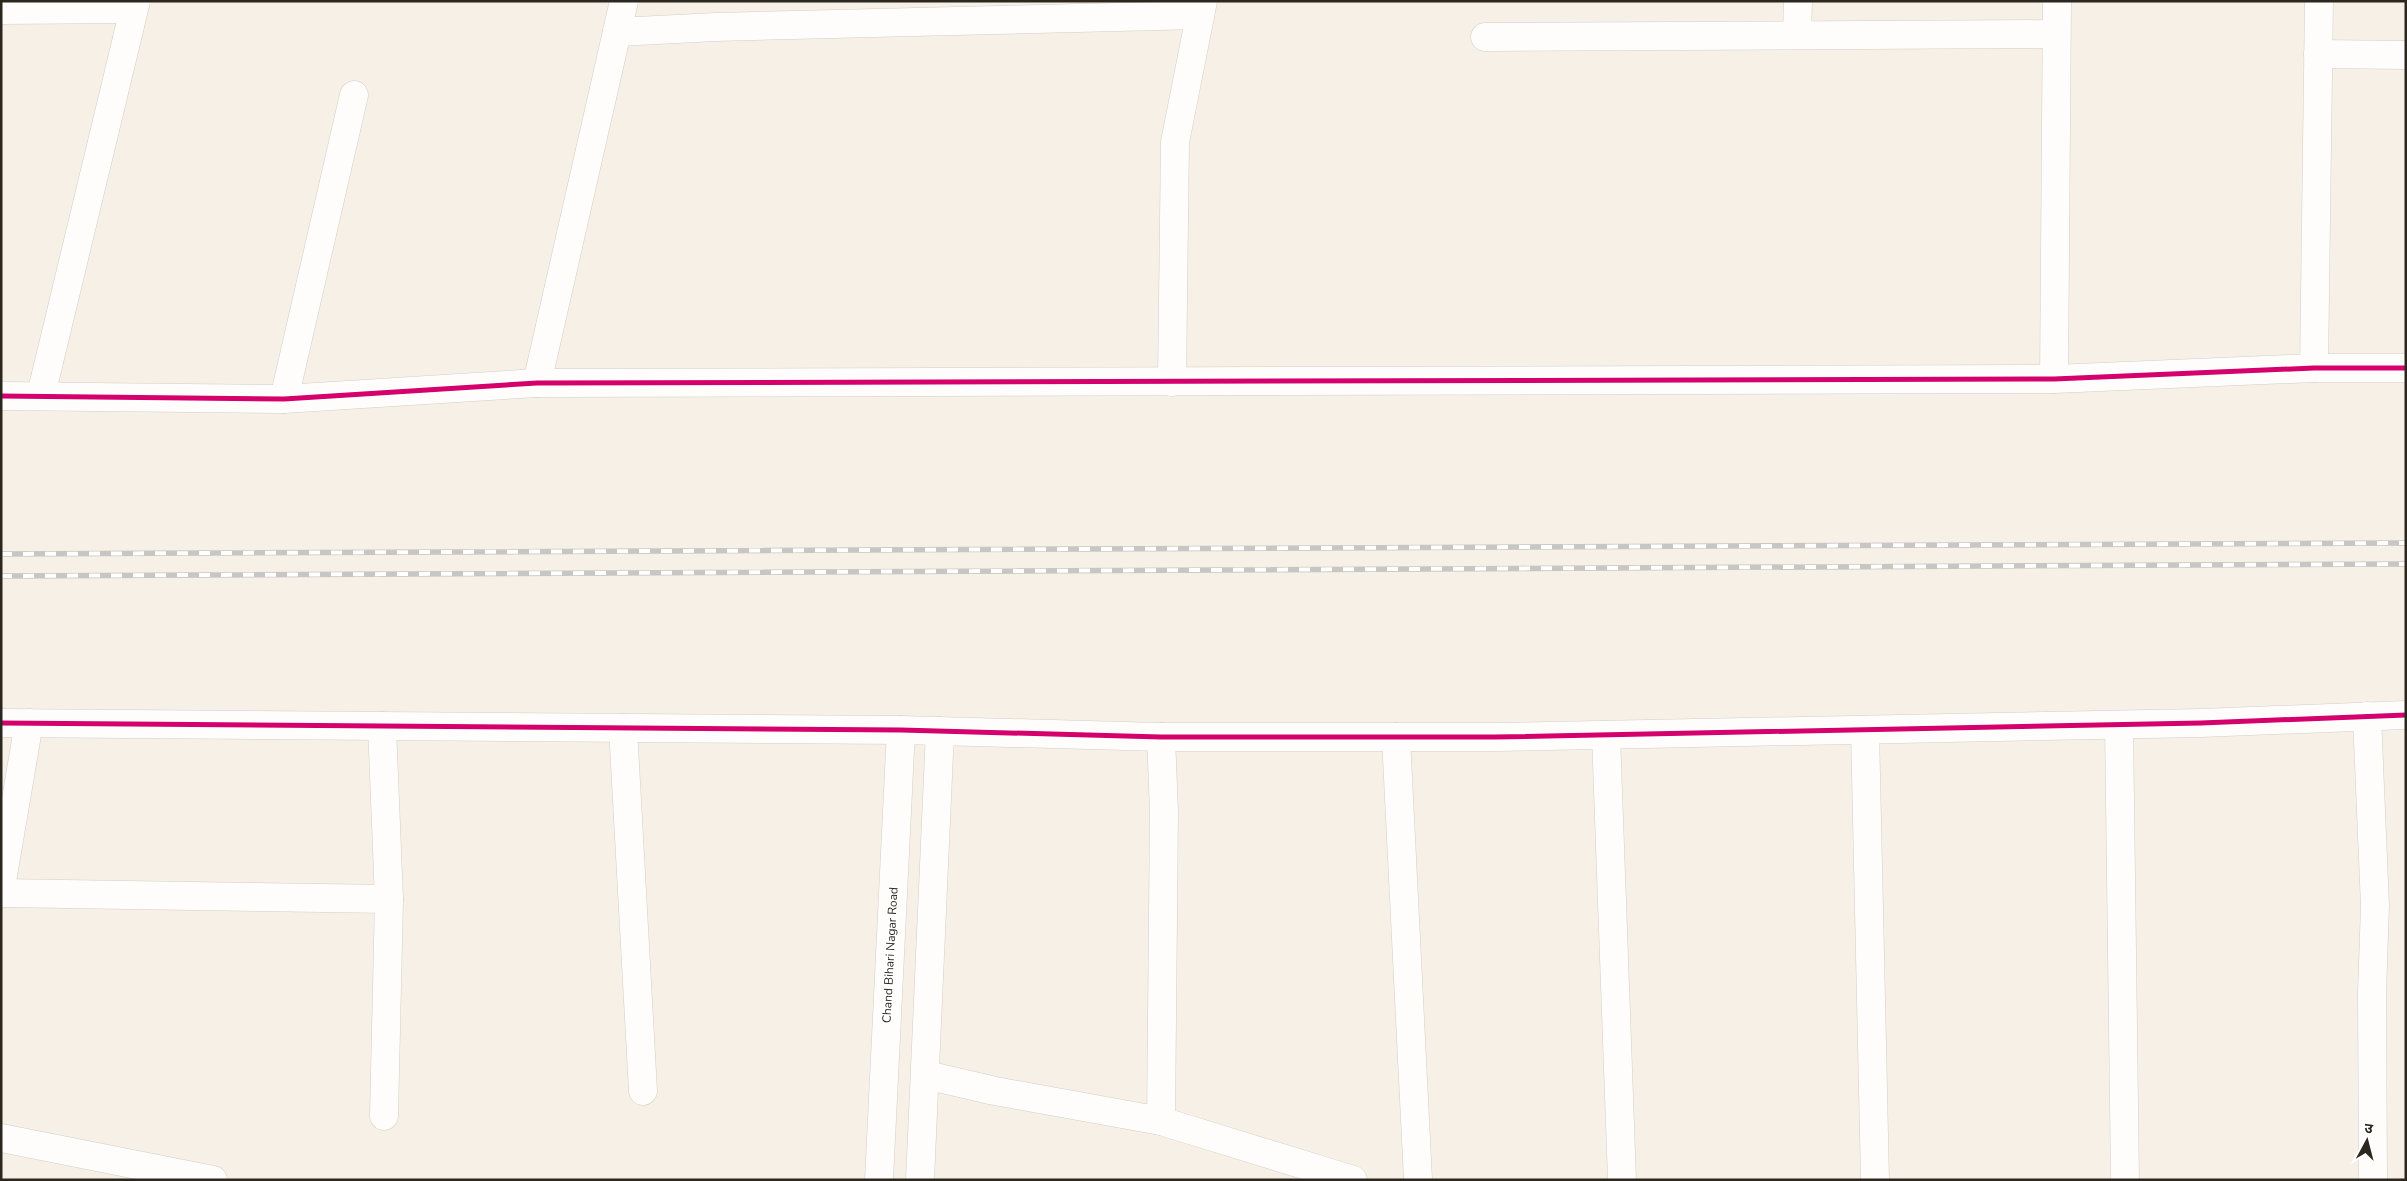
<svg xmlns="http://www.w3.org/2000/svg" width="2407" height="1181" viewBox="0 0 2407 1181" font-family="'Nunito Sans','Noto Sans Devanagari',sans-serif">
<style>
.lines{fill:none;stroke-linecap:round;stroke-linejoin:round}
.street-casing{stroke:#d3cec6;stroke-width:29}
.secondary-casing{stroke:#d3cec6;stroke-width:29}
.street{stroke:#fefdfb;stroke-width:28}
.secondary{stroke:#fefdfb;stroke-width:28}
.rail-casing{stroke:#c8c6c3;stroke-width:5.5}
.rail{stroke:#fff;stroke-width:4;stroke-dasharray:11;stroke-linecap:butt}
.cycleway-casing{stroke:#fff;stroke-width:8}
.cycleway{stroke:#d6006c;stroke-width:5}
.labels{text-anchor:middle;stroke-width:4;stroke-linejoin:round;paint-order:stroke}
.street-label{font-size:12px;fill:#2c271e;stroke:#fff}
</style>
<rect width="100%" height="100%" fill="#f6f0e6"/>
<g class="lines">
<defs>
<g id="street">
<path d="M1,10L133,9"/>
<path d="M617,32L716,27L1200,15"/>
<path d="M1797,34L1798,1"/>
<path d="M1485,37L2056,34"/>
<path d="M2318,54L2406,55"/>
<path d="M2314,368L2319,1"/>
<path d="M2054,379L2057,1"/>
<path d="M1172,382L1175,142L1203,1"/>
<path d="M537,383L624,1"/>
<path d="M41,395L136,1"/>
<path d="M284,399L354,95"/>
<path d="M2367,716L2375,906L2372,993L2373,1180"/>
<path d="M2119,725L2125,1180"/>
<path d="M382,726L389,899L384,1116"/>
<path d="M623,728L643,1091"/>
<path d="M1865,730L1875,1180"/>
<path d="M1606,735L1622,1180"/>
<path d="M1396,737L1418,1180"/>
<path d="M1,887L29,723"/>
<path d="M1,893L389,899"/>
<path d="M926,1075L995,1091L1161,1121L1353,1180"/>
<path d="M1161,1121L1164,811L1161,737"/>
<path d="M1,1138L213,1180"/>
</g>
<g id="secondary">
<path d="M1,396L284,399L537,383L2054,379L2314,368H2406"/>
<path d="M1,723L901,730L1161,737H1495L2201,723L2406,715"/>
<path d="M879,1180L901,730"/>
<path d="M920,1180L940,731"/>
</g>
</defs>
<use href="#street" class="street-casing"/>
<use href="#secondary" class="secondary-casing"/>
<use href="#street" class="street"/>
<use href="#secondary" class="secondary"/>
<defs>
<g id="rail">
<path d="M1,554L2406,543"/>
<path d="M1,576L2406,564"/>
</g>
</defs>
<use href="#rail" class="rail-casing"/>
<use href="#rail" class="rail"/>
<defs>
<g id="cycleway">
<path d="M1,396L284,399L537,383L2054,379L2314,368H2406"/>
<path d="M1,723L901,730L1161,737H1495L2201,723L2406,715"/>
</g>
</defs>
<use href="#cycleway" class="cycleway-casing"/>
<use href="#cycleway" class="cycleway"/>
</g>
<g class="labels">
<g class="street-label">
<text transform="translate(890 955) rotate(-87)" y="4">Chand Bihari Nagar Road</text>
</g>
</g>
<rect width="2407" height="1181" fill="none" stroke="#2c271e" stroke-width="5"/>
<g transform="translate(2367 1141) rotate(7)" stroke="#ffffff" stroke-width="4" paint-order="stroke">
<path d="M0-4L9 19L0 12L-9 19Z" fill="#2c271e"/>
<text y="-8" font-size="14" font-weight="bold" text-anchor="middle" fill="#2c271e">उ</text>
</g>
</svg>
